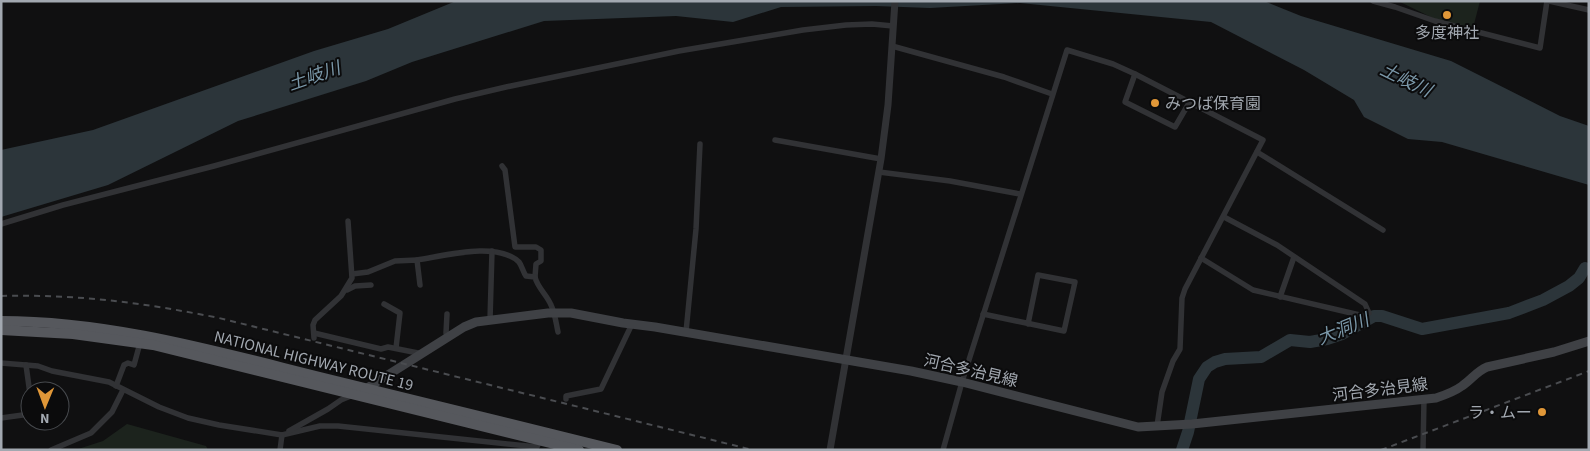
<svg xmlns="http://www.w3.org/2000/svg" width="1590" height="451" viewBox="0 0 1590 451" font-family="'Source Sans 3','Noto Sans JP',sans-serif">
<style>
.green{fill:#1c231d}
.water{fill:#2c353a}
.lines{fill:none;stroke-linecap:round;stroke-linejoin:round}
.river{stroke:#2c353a;stroke-width:12}
.minor{stroke:#313235;stroke-width:5.5}
.tertiary{stroke:#313235;stroke-width:7}
.secondary{stroke:#3f4145;stroke-width:9}
.trunk{stroke:#56585d;stroke-width:10}
.rail{stroke:#4a4c50;stroke-width:2;stroke-dasharray:6 5;stroke-linecap:butt}
.poi-dot{fill:#e09738;stroke:#0b0b0c;stroke-width:2}
.labels{text-anchor:middle;stroke-width:4;stroke-linejoin:round;paint-order:stroke}
.poi-label{font-size:16px;fill:#a2a8b0;stroke:#0b0b0c}
.street-label{font-size:16px;fill:#a2a8b0;stroke:#0b0b0c}
.water-label{font-size:18px;font-style:italic;fill:#7b98a9;stroke:#0b0b0c}
</style>
<rect width="100%" height="100%" fill="#101011"/>
<g class="green">
<path d="M1398,1H1480L1473,28L1435,19Z"/>
<path d="M127,424L206,446L208,450H75L103,441Z"/>
</g>
<path class="water" d="M456,1H1264L1301,16L1451,61L1560,116L1589,126V185L1442,142L1408,139L1364,117L1354,100L1304,70L1211,22L1020,3L930,8L876,6L781,7L733,22L676,16L544,21L412,62L366,81L238,121L108,185L1,217V150L93,130L314,51L388,29Z"/>
<g class="lines">
<path class="river" d="M1182,450L1188,432L1199,379L1207,367L1215,362L1225,359L1261,357L1290,340L1310,342L1327,339L1342,334L1374,316H1382L1422,329L1509,313L1543,300L1569,286L1579,278L1585,268"/>
<g class="minor">
<path d="M1373,1L1395,7L1435,21L1540,48L1547,1"/>
<path d="M1549,1L1589,10"/>
<path d="M892,46L1004,77L1052,94"/>
<path d="M1135,74L1125,102L1175,127L1189,103"/>
<path d="M775,140L881,159"/>
<path d="M1257,152L1383,230"/>
<path d="M502,166L505,170L515,247H536L541,250V261L536,264L535,277"/>
<path d="M879,172L950,181L1020,194"/>
<path d="M1,224L63,205L214,166L455,99L506,87L679,51L803,30L846,25L872,24L893,26"/>
<path d="M1201,258L1253,290L1364,316L1369,313L1365,304L1277,245L1224,217"/>
<path d="M417,260C444,256 497,241 519,262C522,266 523,272 526,276L535,277C537,287 547,295 551,305C555,313 556,323 558,332"/>
<path d="M352,274L368,272L395,261L417,260L420,285"/>
<path d="M347,290L355,286L371,285"/>
<path d="M1280,297L1294,257"/>
<path d="M384,304L400,313L396,348"/>
<path d="M447,314L446,333L448,338"/>
<path d="M983,314L1064,331L1075,282L1038,275L1028,324"/>
<path d="M490,320L492,251"/>
<path d="M686,332L696,229L700,144"/>
<path d="M314,333L381,349L388,347L423,354"/>
<path d="M314,338L313,325L315,320L341,296L352,278L348,221"/>
<path d="M1,363L38,366L52,371L109,382L159,407L188,418L219,425L282,435L320,426H338L537,447L541,438"/>
<path d="M26,365L30,394"/>
<path d="M116,386L124,365L128,363L134,365L140,343"/>
<path d="M566,399V396L601,389L602,387L632,324"/>
<path d="M1,418L30,414"/>
<path d="M289,431L328,409L341,400L353,395"/>
<path d="M51,450L91,433L112,412L123,390"/>
<path d="M280,450L282,435"/>
<path d="M943,450L962,382L1067,50L1113,64L1135,74L1263,140L1185,289L1182,298L1180,349L1173,361L1162,392L1157,426"/>
<path d="M1423,450L1424,399"/>
</g>
<path class="tertiary" d="M830,450L881,159L888,105L895,1"/>
<path class="secondary" d="M364,390L464,327L476,322L548,313H571L623,323L655,327L911,371L962,382L1138,427L1192,424L1436,398C1445,395 1454,392 1462,386C1471,380 1477,371 1487,367L1554,352L1589,341"/>
<g class="trunk">
<path d="M1,321C110,321 215,351 320,377C419,402 518,426 617,450"/>
<path d="M1,330L73,334L153,345L579,450"/>
</g>
<g class="rail">
<path d="M1,296C78,294 145,303 219,318L753,450"/>
<path d="M1381,450L1589,371"/>
</g>
</g>
<g class="poi-dot">
<circle cx="1447" cy="15" r="5"/>
<circle cx="1155" cy="103" r="5"/>
<circle cx="1542" cy="412" r="5"/>
</g>
<g class="labels">
<g class="poi-label">
<text x="1447" y="38">多度神社</text>
<text x="1165" y="109" text-anchor="start">みつば保育園</text>
<text x="1532" y="418" text-anchor="end">ラ・ムー</text>
</g>
<g class="street-label">
<text transform="translate(314 360) rotate(14)" y="6">NATIONAL HIGHWAY ROUTE 19</text>
<text transform="translate(971 370) rotate(13)" y="6">河合多治見線</text>
<text transform="translate(1380 389) rotate(-7)" y="6">河合多治見線</text>
</g>
<g class="water-label">
<text transform="translate(314 76) rotate(-19)" y="6">土岐川</text>
<text transform="translate(1406 80) rotate(26)" y="6">土岐川</text>
<text transform="translate(1343 329) rotate(-22)" y="6">大洞川</text>
</g>
</g>
<rect width="1590" height="451" fill="none" stroke="#a2a8b0" stroke-width="5"/>
<g transform="translate(45 406) rotate(181)"><circle r="24" fill="#0b0b0c" stroke="#474a4e"/>
<path d="M0-4L9 19L0 12L-9 19Z" fill="#e09738"/>
<text y="-8" font-size="14" font-weight="bold" text-anchor="middle" fill="#a2a8b0">N</text>
</g>
</svg>
